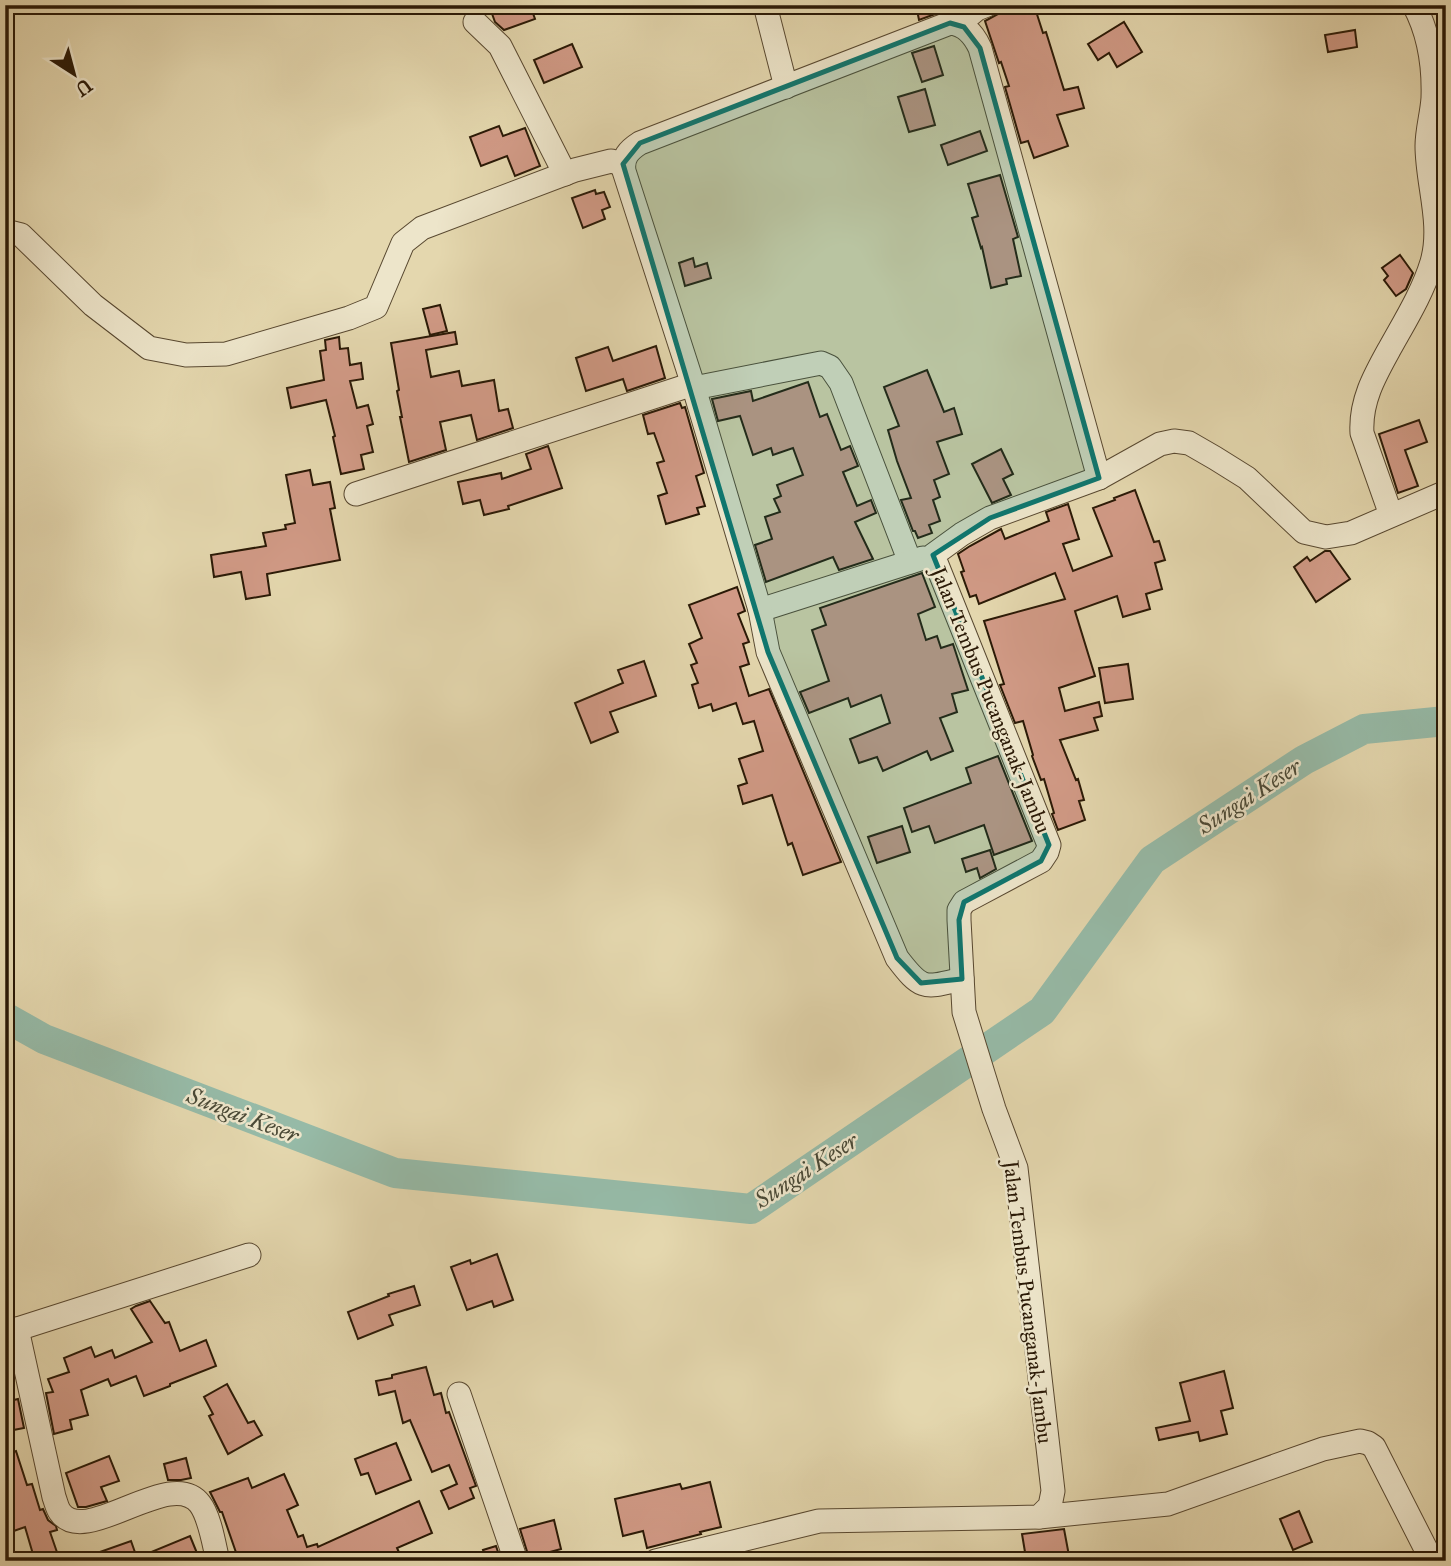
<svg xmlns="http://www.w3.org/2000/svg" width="1451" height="1566" viewBox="0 0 1451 1566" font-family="'IM FELL Great Primer',serif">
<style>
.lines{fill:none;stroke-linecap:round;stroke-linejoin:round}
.river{stroke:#96baa7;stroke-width:30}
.building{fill:#d19a86;stroke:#2a1906;stroke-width:2}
.minor-casing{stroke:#584830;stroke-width:25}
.minor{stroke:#ede5ca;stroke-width:23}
.marked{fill:#0f766e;fill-opacity:0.2;stroke:#0f766e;stroke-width:5;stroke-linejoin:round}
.labels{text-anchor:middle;stroke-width:5;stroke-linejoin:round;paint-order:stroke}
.street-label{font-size:21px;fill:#2a1906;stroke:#ede5ca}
.water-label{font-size:23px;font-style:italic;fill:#4a4936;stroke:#ede5ca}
</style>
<rect width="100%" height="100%" fill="#e4d7ae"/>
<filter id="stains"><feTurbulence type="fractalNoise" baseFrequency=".00286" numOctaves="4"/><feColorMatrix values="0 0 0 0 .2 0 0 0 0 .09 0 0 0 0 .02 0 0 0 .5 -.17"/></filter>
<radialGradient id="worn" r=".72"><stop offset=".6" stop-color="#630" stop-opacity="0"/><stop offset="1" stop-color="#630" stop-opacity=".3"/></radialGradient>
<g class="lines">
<path class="river" d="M5,1017L44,1039L395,1173L751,1209L1042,1011L1152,860L1304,760L1364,729L1446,721"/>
</g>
<g class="building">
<path d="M498,5H530L535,19L504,30L495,22L490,8Z"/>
<path d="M916,5H945L946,10L919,20Z"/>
<path d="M1013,5H1034L1043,33L1046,32L1064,90L1078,87L1084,108L1057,115L1068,146L1034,158L1028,141L1021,143L1005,87L1009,86L1001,62L999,63L985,21L998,14L1000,10Z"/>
<path d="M1124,22L1142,52L1117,67L1109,53L1098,60L1088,44Z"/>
<path d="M1355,30L1357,47L1328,52L1325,35Z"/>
<path d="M572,44L582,67L544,83L534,60Z"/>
<path d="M934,46L943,75L922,82L912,53Z"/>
<path d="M925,89L935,125L909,132L898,97Z"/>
<path d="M499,126L503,136L525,128L540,166L515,176L507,156L481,166L470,137Z"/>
<path d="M980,131L987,151L948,165L941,145Z"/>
<path d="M1000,175L1018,237L1013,239L1021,276L1006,279L1007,284L991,288L982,247L981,248L972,218L978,216L968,184Z"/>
<path d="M595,190L596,194L604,192L610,207L602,210L605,219L583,228L572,198Z"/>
<path d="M1400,255L1413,273L1406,289L1396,296L1384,280L1388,276L1382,268Z"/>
<path d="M693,258L695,267L707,263L711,278L685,286L679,263Z"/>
<path d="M440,305L447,331L430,335L423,309Z"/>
<path d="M455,332L457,344L426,350L431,377L459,371L462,386L494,380L499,411L508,409L513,428L477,440L471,415L440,422L446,450L409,462L400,417H402L397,391L399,390L391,343Z"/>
<path d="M339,337L340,349L348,348L350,365L361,363L363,379L350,381L357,408L368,405L373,424L367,426L373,452L361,455L364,469L341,474L333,437L335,436L326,400L291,408L287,388L324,380L320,351L326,350L325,340Z"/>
<path d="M656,346L665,378L627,391L623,379L586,391L576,358L608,347L613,361Z"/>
<path d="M927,370L944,412L954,408L962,434L937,442L949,474L934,480L940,497L933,500L940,521L929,525L932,533L918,538L915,531H913L901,500L911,498L897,461L888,430L899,426L884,387Z"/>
<path d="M808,382L820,417L827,414L841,450L850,446L858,466L843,472L857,506L871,500L876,513L855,522L873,559L839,570L833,557L766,582L755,545L772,539L765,517L780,512L774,499L781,496L777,485L803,475L793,448L773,455L771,448L753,455L740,416L718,421L712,399L751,391L753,401Z"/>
<path d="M680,403L682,408L685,407L704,473L696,476L705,506L697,508L699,514L666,524L658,496L667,493L657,463L664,461L654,433L648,434L643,415Z"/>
<path d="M1419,420L1427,442L1405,450L1418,486L1398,493L1379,434Z"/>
<path d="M548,446L562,488L508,506L509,509L484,515L480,500L463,504L458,482L501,473L502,479L531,469L526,454Z"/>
<path d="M1001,449L1013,474L1003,479L1011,495L992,503L972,464Z"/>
<path d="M310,470L313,485L330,482L335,508L330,509L340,560L267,574L270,595L246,599L241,572L214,577L211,555L266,546L263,533L286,529L285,525L295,523L286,475Z"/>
<path d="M1135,490L1154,542L1159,541L1165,560L1155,563L1162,589L1146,594L1150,609L1123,617L1117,596L1075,611L1095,676L1059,688L1065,711L1099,702L1102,716L1094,718L1098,730L1060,740L1076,780L1078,779L1084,800L1079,801L1085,820L1058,830L1052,814L1054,813L1044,779L1041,780L1032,756L1033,755L1023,721L1015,723L1000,685L1004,684L984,621L1065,599L1055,573L979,604L976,595L970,597L961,572L964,571L958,554L970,546L1001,529L1005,539L1049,521L1046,512L1068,504L1079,539L1063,544L1073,571L1112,556L1093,508L1115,500L1114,498Z"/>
<path d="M1325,551H1330L1350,579L1316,602L1294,567L1307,557L1310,561Z"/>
<path d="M922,573L935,607L918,614L926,640L937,636L941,648L953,644L968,690L952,694L957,712L940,718L953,751L931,760L927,751L883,771L877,757L859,763L850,739L890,723L881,695L851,707L848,698L809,713L800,692L829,681L812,630L826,625L820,608Z"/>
<path d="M737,587L745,611L738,614L749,642L743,644L749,664L740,667L749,696L769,689L841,862L803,875L792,843L788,845L772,795L743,804L738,786L747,783L739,759L763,751L754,721L743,724L736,703L713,711L711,704L699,708L692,685L698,683L691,665L697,663L689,644L702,638L689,605Z"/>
<path d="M644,661L656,696L610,712L618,732L591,743L575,703L623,683L618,670Z"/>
<path d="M1128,664L1133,699L1105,703L1099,668Z"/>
<path d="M998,756L1032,841L994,855L984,825L935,843L929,826L912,832L904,808L971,783L966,768Z"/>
<path d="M902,826L910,852L877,863L868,837Z"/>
<path d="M990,850L996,869L980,878L977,868L966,872L962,859Z"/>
<path d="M497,1254L513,1300L494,1307L492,1301L467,1310L451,1267L470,1260L471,1264Z"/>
<path d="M414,1286L420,1305L389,1315L393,1325L358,1339L348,1312L389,1296L388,1294Z"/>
<path d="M150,1301L165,1323L169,1322L180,1351L206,1340L216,1366L170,1384V1386L144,1396L136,1376L111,1386L108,1379L81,1390L88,1415L70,1420L72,1429L54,1434L46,1393L53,1392L48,1379L69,1372L64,1358L91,1347L95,1357L112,1350L115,1358L152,1342L131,1309L136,1306Z"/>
<path d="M426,1367L434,1395L441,1393L446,1413L449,1412L476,1486L470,1488L474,1498L449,1509L441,1491L457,1484L449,1465L432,1472L410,1420L403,1423L395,1391L379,1395L376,1381L392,1378V1375Z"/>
<path d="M1224,1371L1233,1408L1221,1411L1227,1434L1200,1441L1198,1432L1159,1440L1156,1428L1190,1421L1180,1383Z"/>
<path d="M227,1384L248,1423L254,1421L262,1435L228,1454L209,1416L213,1414L204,1397Z"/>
<path d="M18,1399L24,1428L8,1431L5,1418V1402Z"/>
<path d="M396,1443L411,1480L376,1494L368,1473L361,1475L355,1459Z"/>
<path d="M16,1451L27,1485L32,1484L40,1510L43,1509L48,1520L56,1526L57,1530L50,1532L60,1561H35L25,1527L5,1534V1455Z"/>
<path d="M109,1456L119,1481L101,1487L107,1501L86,1507H78L66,1473Z"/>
<path d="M186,1458L191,1478L181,1480H168L164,1464Z"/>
<path d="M284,1474L298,1505L287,1510L298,1537L303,1535L307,1547L317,1544L318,1547L419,1501L432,1533L397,1548L403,1561H239L222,1512H220L210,1492L248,1478L252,1488Z"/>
<path d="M710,1482L721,1527L700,1532L701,1534L647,1548L643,1531L623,1536L615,1499L680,1484L682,1489Z"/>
<path d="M1299,1511L1312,1542L1293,1550L1280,1519Z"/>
<path d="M554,1520L561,1549L550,1552L552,1561H530L520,1529Z"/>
<path d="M1064,1529L1070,1561H1047L1046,1555L1026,1558L1022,1534Z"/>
<path d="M190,1536L199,1558L192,1561H80V1559L131,1541L137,1558Z"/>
<path d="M496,1546L501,1561H487L483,1550Z"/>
</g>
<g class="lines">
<defs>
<g id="minor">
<path d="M765,5L786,87"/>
<path d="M475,22L500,46L565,174"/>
<path d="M959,24L977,9L987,5"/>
<path d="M5,231L21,235L93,305L149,348L186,355L226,354L349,318L376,307L403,243L422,228L575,170L611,161L623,164"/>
<path d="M694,388L821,363L830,367L841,383L910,562"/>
<path d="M356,494L693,384"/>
<path d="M1391,515L1362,433C1360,401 1375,375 1390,348C1405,321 1423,292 1432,262C1443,224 1427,184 1427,146C1427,130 1432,114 1433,98C1434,67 1429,33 1414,5"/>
<path d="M760,610L923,558"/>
<path d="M962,979C924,988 922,991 897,958L768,652L760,610L694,388L624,171C622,157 629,150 640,143L950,23C965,24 974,35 980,48L1099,478"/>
<path d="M17,1329L54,1497C56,1502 57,1508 60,1512C85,1549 171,1465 200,1504C210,1517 214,1545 218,1561"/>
<path d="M5,1333L249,1255"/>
<path d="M459,1394L516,1561"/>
<path d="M1039,1517L1168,1504L1323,1449L1360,1441L1368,1443L1374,1447L1432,1561"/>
<path d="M656,1561L819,1521L1039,1517L1050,1506L1053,1491L1016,1168L994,1109L964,1012L959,920V910L964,902L1041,861L1047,852L1049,845L933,555L962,534L990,518L1099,478L1160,444L1174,441L1189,443L1215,458L1247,478L1304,532L1326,537L1351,533L1446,492"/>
</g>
</defs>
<use href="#minor" class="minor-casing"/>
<use href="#minor" class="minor"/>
</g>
<path class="marked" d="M950,23L964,27L980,48L1099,478L990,518L933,555L1049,845L1041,861L964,902L959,920L962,979L921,983L897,958L768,652L623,164L640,143Z"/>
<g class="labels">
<g class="street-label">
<text transform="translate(991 700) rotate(68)" y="7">Jalan Tembus Pucanganak-Jambu</text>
<text transform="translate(1028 1302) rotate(83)" y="7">Jalan Tembus Pucanganak-Jambu</text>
</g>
<g class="water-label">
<text transform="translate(1249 796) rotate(-33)" y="8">Sungai Keser</text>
<text transform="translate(243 1115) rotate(21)" y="8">Sungai Keser</text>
<text transform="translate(806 1170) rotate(-33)" y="8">Sungai Keser</text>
</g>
</g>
<rect width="1451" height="1566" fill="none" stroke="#e4d7ae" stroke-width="28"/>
<rect x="7" y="7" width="1437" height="1552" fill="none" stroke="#2a1906" stroke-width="3.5"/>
<rect x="14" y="14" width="1423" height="1538" fill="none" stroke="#2a1906" stroke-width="2"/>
<g transform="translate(74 74) rotate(144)" stroke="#ede5ca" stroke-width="5" paint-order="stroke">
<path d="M0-5L12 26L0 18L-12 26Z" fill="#2a1906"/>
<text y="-10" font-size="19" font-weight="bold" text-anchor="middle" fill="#2a1906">U</text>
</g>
<rect width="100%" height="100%" filter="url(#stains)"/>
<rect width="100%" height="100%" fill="url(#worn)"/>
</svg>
